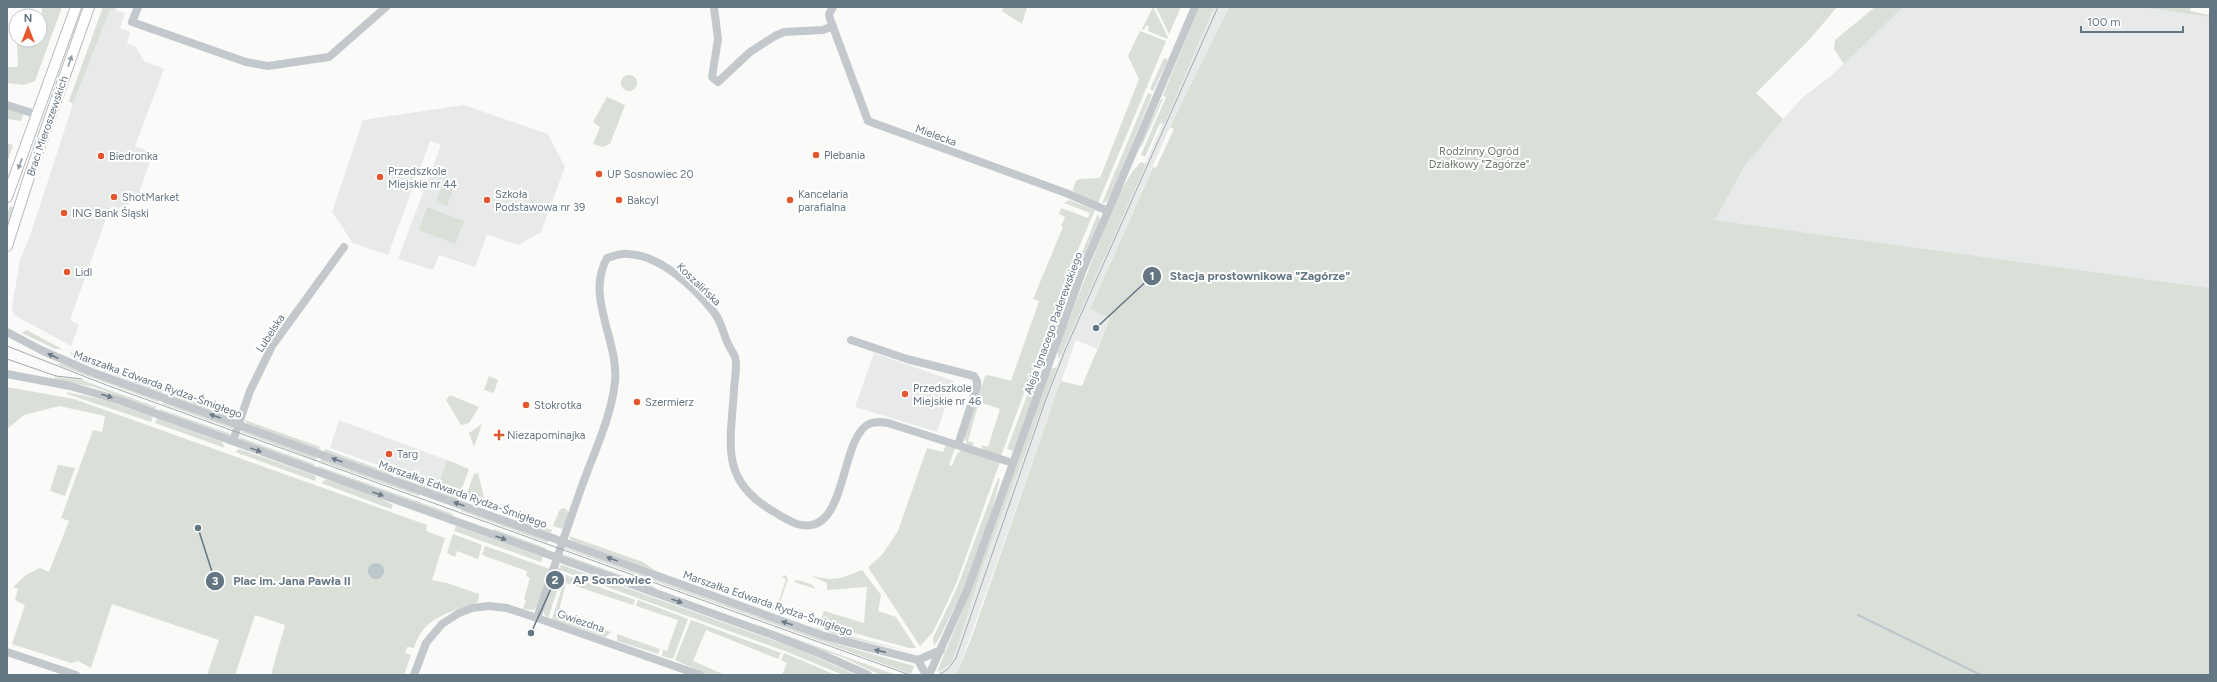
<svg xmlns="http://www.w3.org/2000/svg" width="2217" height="682" viewBox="0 0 2217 682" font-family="Figtree,sans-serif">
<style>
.built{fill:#e8e9e9}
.green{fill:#dadfd7}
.water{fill:#bbc7cb}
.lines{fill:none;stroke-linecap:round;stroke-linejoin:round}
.stream{stroke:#bbc7cb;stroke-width:2}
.major-casing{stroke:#b5babe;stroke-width:12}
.minor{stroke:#c3c8cc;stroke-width:8}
.major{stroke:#fff;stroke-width:10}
.tram{stroke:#a2aab0;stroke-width:1}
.oneway{fill:#939fa8}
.oneway2{fill:#6a7a87}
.poi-dot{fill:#e4572e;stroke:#fff;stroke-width:1.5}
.labels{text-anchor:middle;stroke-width:4;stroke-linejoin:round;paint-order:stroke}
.street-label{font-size:11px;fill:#657683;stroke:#fff}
.park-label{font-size:11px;fill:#687a64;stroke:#fff}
.poi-label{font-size:11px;fill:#657683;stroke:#fff;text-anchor:start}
.leader{fill:none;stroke:#657683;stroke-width:1.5}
.callout-dot{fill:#657683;stroke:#fff;stroke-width:1.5}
.mark-label{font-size:12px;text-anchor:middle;font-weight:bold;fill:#fff}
.callout-label{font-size:12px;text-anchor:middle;font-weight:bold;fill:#657683;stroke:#fff;stroke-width:4;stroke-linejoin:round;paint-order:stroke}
</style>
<rect width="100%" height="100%" fill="#fafaf8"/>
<g class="built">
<path d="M1214,7H1229L1170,127L1090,309L1110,319L1097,349L1076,340L958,671L954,675H936L954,657L983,566L1063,350Z"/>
<path d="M1903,7H2141L2210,17V288L1715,220L1744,167L1769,135L1802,98L1832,75Z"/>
<path d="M110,8L125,13L120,28L130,32L127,43L135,46L144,61L164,69L135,146L153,153L136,201L117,209L110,207L70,320L79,325L71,346L14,315L12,307L20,260L30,236L73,104Z"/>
<path d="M464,105L548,134L565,167L541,232L518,245L487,234L475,267L439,255L433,270L398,259L441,145L430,141L388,255L353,243L332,212L363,120Z"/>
<path d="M874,353L954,381L937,432L855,407Z"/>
<path d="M339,420L447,460L438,486L330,448Z"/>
</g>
<g class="green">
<path d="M42,7H62L35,81L24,85L7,83V67H18L17,44H37V40H40Z"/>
<path d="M103,7H116L115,10L110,9L73,104L69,101Z"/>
<path d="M1004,7H1027L1022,24L1002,11Z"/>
<path d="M1153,7L1168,37L1167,39L1148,31L1149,27L1146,25L1144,30L1142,29Z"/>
<path d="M1156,7H1181L1169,34Z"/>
<path d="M1199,7H1214L1164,124L1160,123L1145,157L1141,155L1166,97L1163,95Z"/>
<path d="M1229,7H1837L1810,39L1756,93L1783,119L1744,167L1715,220L2210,288V675H954L958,671L971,639L1061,381L1082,386L1110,319L1090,309L1153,167L1156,168L1174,129L1170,127Z"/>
<path d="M1875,7H1903L1844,64L1834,49L1835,40Z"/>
<path d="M2141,7H2191L2190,11L2210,15V17Z"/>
<path d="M1140,31L1166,41L1098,203L1074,192L1073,189L1076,181L1080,179L1100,178L1139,79L1128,56Z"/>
<path d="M1164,58L1168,60L1153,91L1150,89Z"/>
<circle cx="629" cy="83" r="8"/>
<path d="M1148,93L1152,95L1110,197L1106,202L1102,203Z"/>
<path d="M607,97L625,105L610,144L603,147L593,144L600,127L593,122Z"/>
<path d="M1161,99H1163L1140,150L1142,140Z"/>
<path d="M7,107L24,113L21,121L7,119Z"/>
<path d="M7,143L13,145L7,163Z"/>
<path d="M1141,162L1146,164L1059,359L1057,350L1118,195L1132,172Z"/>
<path d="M443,183L454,187L447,206L436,202Z"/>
<path d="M1069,200L1095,210L1068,273L1001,456L983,450L981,445L988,447L1000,409L979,402L968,441L974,443L972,447L967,444L964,437L985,376L988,375L1011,381L1039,301L1033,299L1063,227L1061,226L1065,217L1059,214L1061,208L1088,218L1090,213L1064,203Z"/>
<path d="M10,206L14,207L7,231V215Z"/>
<path d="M427,207L464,221L455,244L419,230Z"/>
<path d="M1098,213L1100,220L1098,226L1013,451L1007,449L1058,313Z"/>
<path d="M27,330L62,349H55L22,333Z"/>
<path d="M70,352L163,390L162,393L78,361L73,358Z"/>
<path d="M59,363L159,400L158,402L58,365Z"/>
<path d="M1057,367L983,566L954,657L949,665L937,672L968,597L1050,369Z"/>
<path d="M489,376L498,380L494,393L484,390Z"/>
<path d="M54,377L82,380L156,407L155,410L94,387L56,380Z"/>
<path d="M7,387L74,399L427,525L426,531L445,538L432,580L447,583L479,594L478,602C449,613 424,616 414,648L407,647L405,653L411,655L404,675H271L285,625L255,615L235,675H207L219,640L112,604L91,668L78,661L71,663L12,644L25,605L15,600L18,589L13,587L26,575L40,568L49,572L69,521L61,518L93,430L102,432L105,416L59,406L24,415L7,429Z"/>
<path d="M67,392L108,401L153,417L151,422L67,394Z"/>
<path d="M167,392L236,417L232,418L166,395Z"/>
<path d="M450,395L479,407L469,423L461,425L446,400Z"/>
<path d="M163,401L232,427L233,429L163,404Z"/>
<path d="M160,409L231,434L229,436L159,411Z"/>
<path d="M157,418L222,442L225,448L155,423Z"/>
<path d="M245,420L320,447L319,450L247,424Z"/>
<path d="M482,424L474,447L469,433Z"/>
<path d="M243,431L317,457L316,460L241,432Z"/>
<path d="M239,437L314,464L313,467L240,440Z"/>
<path d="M946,445L955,448L949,465L952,466L957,454L961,450L1000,462L956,584L933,632L920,646L868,567L882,555L898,531L927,448L943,452Z"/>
<path d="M239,449L314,475L316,477L315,481L235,452Z"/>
<path d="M325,449L393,474L392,477L324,452Z"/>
<path d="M321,459L420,494L419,496L320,461Z"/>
<path d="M447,460L469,469L460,494L438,486Z"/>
<path d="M58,465L75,468L65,496L50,491Z"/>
<path d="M318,466L453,514L452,516L318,468Z"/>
<path d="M478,473L485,501L484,502L466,496L474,474Z"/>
<path d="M398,475L459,497L458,500L396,478Z"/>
<path d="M998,478L1000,479L991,514L967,581L940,637L934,646L933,638L957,588Z"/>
<path d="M326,479L380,498L393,505L391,509L321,483Z"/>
<path d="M562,508L566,509L569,513L563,529L553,526L559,511Z"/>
<path d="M462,509L549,540L548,543L461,511Z"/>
<path d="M511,516L552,530L551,533L524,524Z"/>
<path d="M456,526L543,557L541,562L454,531Z"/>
<path d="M494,529L546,548L545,550L493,531Z"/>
<path d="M453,534L482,545L478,559L457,551L455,557L447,553Z"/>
<path d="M569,536L643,562L656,571L578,543L572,541Z"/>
<path d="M485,546L550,569L537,606L534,610L523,609L526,600L524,599L530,578L526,576L527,571L482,555Z"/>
<path d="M563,548H567L826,641L914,666L911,674Z"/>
<path d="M562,554L655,587L654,589L568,558Z"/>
<path d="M562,565L803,651L856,675H843L785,651L557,569Z"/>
<path d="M862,570L881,595L878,611L896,617L916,648H909L785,614L784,612L820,623L824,611L864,623L867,587L827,590V583L811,576L829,579L841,578Z"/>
<path d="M556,571L563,574L548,618L544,614V609Z"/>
<path d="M566,575L635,600L633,605L566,583L558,614L611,632L605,637L552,619Z"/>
<path d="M785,575L788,579L777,612L767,608L768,605L777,607L786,579L782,577Z"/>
<path d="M797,580L811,584L816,589L794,582Z"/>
<path d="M638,600L688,619L673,659L662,656L663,650L667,651L678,620L636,606Z"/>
<path d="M691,620L781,653L778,659L706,630L693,661L725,675H708L675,660Z"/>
<path d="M758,625L896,675H880L842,657L757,627Z"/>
<path d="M806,625L810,626L916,653L841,636Z"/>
<path d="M617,634L660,649L658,654L617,641Z"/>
<path d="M784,653L836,675H782L787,663L781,660Z"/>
</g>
<circle class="water" cx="376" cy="571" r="8"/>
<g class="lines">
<path class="stream" d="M1858,615L1981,675"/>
<defs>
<g id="major">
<path d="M7,197L76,7"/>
<path d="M7,246L29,177L89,7"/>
</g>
</defs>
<use href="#major" class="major-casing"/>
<g class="minor">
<path d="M138,7L132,22L246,62L268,66L329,57L386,7"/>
<path d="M714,7L718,39L712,77L718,82L750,52L775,36L784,32L823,30L833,26"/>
<path d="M833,7L829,14L830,19L868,121L1066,193L1108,211"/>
<path d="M7,105L38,115"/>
<path d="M7,332L41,350L89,371L824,636L918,660L941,650"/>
<path d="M851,340L907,359L974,376L977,381V387L958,445"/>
<path d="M7,374L70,386L118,400L775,636L821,654L868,675"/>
<path d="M233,441L250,391L272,346L344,247"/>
<path d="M537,618C552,574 566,530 582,486C594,452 611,418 615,382C619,340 585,298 607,258C614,256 621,253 628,254C660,255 694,287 713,311C721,320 723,333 728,344C730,348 733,352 735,357C738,366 734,381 734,390C731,442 719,479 771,510C779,515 788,521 797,524C847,539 839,443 867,425C873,421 881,422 888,423L1013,463"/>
<path d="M7,652L76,675"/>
<path d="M918,660L926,675"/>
<path d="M414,675L426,643L442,624L459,613L472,608L489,606L507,608L537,618L700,675"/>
<path d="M929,675L968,588L1082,272L1195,7"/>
</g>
<use href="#major" class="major"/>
<g class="tram">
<path d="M7,346L109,386L910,675"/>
<path d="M7,359L56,376L82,379"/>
<path d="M939,675L948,669L956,658L1046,399L1066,348L1218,7"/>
</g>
</g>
<defs><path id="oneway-solid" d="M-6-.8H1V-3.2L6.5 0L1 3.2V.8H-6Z"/></defs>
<g class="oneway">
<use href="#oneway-solid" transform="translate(70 61) rotate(-71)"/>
<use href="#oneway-solid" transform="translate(20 164) rotate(111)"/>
</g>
<g class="oneway2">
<use href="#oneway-solid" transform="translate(53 356) rotate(-155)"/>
<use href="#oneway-solid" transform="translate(107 396) rotate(17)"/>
<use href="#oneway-solid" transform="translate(215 416) rotate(-160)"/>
<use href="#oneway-solid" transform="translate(256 450) rotate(20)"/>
<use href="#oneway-solid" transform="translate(337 460) rotate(-160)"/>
<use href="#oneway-solid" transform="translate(378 494) rotate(20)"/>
<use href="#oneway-solid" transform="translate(459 504) rotate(-160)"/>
<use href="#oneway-solid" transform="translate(501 538) rotate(20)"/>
<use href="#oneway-solid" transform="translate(612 559) rotate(-160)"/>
<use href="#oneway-solid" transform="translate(677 601) rotate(20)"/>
<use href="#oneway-solid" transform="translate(787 623) rotate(-161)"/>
<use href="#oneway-solid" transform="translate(880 651) rotate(-167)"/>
</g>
<g class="poi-dot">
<circle cx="816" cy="155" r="4"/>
<circle cx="101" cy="156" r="4"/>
<circle cx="599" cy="174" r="4"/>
<circle cx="380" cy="177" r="4"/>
<circle cx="114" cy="197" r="4"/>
<circle cx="487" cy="200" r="4"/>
<circle cx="619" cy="200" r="4"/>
<circle cx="790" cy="200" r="4"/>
<circle cx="64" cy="213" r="4"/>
<circle cx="67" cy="272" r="4"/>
<circle cx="905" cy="394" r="4"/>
<circle cx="637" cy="402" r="4"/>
<circle cx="526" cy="405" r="4"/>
<path d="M497 429h4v4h4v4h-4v4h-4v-4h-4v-4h4z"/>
<circle cx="389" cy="454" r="4"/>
</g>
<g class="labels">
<g class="street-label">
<text transform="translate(47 126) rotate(-71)" y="4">Braci Mieroszewskich</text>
<text transform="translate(936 135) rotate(20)" y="4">Mielecka</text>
<text transform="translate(699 284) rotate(44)" y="4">Koszalińska</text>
<text transform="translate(1053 323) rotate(-70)" y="4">Aleja Ignacego Paderewskiego</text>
<text transform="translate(270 333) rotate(-57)" y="4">Lubelska</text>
<text transform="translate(158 384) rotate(20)" y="4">Marszałka Edwarda Rydza-Śmigłego</text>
<text transform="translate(463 494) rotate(20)" y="4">Marszałka Edwarda Rydza-Śmigłego</text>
<text transform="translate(768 603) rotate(19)" y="4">Marszałka Edwarda Rydza-Śmigłego</text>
<text transform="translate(581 621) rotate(19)" y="4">Gwiezdna</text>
</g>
<g class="park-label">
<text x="1479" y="155">Rodzinny Ogród<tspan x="1479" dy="13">Działkowy "Zagórze"</tspan></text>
</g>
<g class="poi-label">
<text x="824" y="159">Plebania</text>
<text x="109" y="160">Biedronka</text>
<text x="388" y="175">Przedszkole<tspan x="388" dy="13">Miejskie nr 44</tspan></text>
<text x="607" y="178">UP Sosnowiec 20</text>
<text x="495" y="198">Szkoła<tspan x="495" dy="13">Podstawowa nr 39</tspan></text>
<text x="798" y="198">Kancelaria<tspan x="798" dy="13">parafialna</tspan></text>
<text x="122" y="201">ShotMarket</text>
<text x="627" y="204">Bakcyl</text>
<text x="72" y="217">ING Bank Śląski</text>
<text x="75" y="276">Lidl</text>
<text x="913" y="392">Przedszkole<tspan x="913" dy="13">Miejskie nr 46</tspan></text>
<text x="645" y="406">Szermierz</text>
<text x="534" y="409">Stokrotka</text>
<text x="507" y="439">Niezapominajka</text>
<text x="397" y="458">Targ</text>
</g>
</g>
<path class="leader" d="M1096 328L1152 276M531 633L555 580M198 528L215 581"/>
<g class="callout-dot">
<circle cx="1096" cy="328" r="4"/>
<circle cx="531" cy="633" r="4"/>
<circle cx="198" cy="528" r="4"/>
<circle cx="1152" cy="276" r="10"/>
<circle cx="555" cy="580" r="10"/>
<circle cx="215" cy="581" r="10"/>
</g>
<g class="mark-label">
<text x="1152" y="280">1</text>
<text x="555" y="584">2</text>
<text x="215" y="585">3</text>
</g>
<g class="callout-label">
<text x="1260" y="280">Stacja prostownikowa "Zagórze"</text>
<text x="612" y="584">AP Sosnowiec</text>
<text x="292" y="585">Plac im. Jana Pawła II</text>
</g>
<rect width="2217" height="682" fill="none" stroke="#657683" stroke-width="16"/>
<g transform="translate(28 28)"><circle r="19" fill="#ffffff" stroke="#c1c8cd"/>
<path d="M0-3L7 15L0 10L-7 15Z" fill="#e4572e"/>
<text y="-6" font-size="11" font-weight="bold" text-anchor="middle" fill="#657683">N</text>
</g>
<path d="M2081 26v6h102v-6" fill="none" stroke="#657683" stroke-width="2"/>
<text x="2087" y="26" font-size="12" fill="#657683" stroke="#ffffff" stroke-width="3" paint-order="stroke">100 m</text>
</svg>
